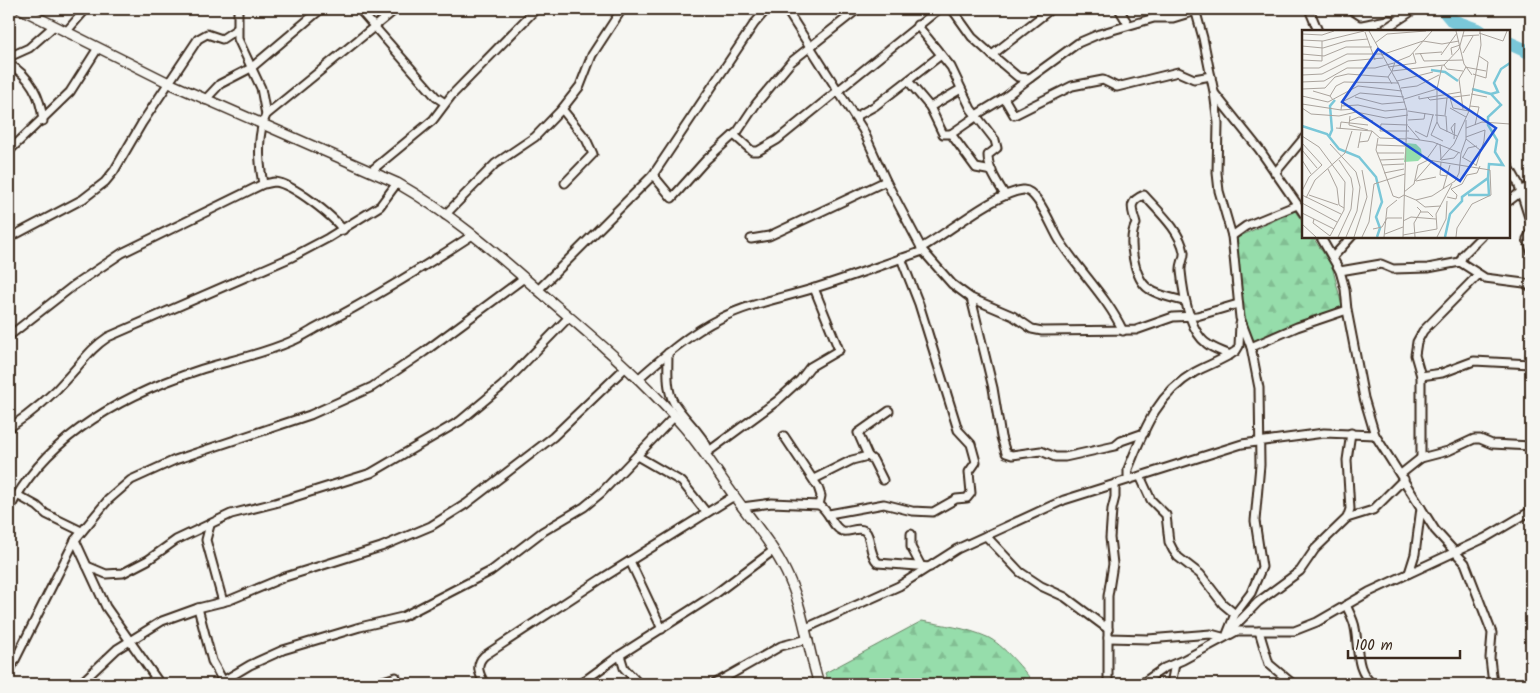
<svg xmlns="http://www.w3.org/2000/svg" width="1540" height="693" viewBox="0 0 1540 693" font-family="Kalam,sans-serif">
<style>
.forest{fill:url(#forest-firs);stroke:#688464}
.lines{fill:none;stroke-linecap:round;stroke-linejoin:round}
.river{stroke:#7ac7d8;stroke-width:14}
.minor-casing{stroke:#3b2a1e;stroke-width:11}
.tertiary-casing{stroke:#3b2a1e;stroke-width:12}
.minor{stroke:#f6f6f2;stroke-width:7}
.tertiary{stroke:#f6f6f2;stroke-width:9}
.inset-river{fill:none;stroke:#7ac7d8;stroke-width:2.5}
.inset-road{fill:none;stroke:#aba49d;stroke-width:1}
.view{fill:#1d4ed8;fill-opacity:0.15;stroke:#1d4ed8;stroke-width:2.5}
.inset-edge{fill:none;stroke:#3b2a1e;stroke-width:2.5}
</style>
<defs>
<pattern id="forest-firs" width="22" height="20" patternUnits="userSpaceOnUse" patternTransform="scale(1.25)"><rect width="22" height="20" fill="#96ddab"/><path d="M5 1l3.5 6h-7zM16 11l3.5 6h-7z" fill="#82be93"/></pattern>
</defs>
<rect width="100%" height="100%" fill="#f6f6f2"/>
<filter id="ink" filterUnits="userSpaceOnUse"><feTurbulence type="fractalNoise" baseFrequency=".02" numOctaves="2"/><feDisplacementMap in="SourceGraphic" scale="10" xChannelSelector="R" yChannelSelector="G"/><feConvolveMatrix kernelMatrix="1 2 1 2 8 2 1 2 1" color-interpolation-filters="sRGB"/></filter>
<g filter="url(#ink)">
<g class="forest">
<path d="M1295,211L1304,224V236H1312L1332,266L1342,306L1254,342C1238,310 1238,273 1236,238Z"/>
<path d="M922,621C943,625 967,628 987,637C1003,644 1024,671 1035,684H829L825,673Z"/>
</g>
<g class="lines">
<g class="river">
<path d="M1443,9L1453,21L1480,31"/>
<path d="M1509,43L1531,53"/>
</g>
<defs>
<g id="minor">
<path d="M238,9V39L261,88L266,115"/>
<path d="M359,9L436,97L445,103"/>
<path d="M786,9L863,130L886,181L923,251L952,284L971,298L1013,316L1032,329L1042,331L1136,330L1173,317L1197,316L1238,304"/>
<path d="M952,9L972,37L992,55L1018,77L1030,78L1078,43L1099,34L1154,18H1173L1196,11"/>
<path d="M1119,9L1128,24"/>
<path d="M1195,9L1203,38L1214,92L1218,123L1217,173L1219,191L1232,236L1240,318L1251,347L1259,388L1260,465L1255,521L1262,567L1251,593L1235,614L1227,634"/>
<path d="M1309,9L1318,31"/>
<path d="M1350,9L1361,16C1376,14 1391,6 1404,16"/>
<path d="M917,25L951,67L971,109L995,140L997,148L988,155C988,170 998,183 1005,195"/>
<path d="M1382,31L1415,9"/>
<path d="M66,32L86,9"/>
<path d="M992,55L1051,9"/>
<path d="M9,57L29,48L54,26"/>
<path d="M9,64C30,76 41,97 43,121"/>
<path d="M909,82L930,107L943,134H951L976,168L992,171"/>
<path d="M1215,94L1259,149L1304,214"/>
<path d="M1004,98L1014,115L1072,86L1103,80L1117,87L1178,72L1194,79L1211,76"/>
<path d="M205,100L220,84L251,68L321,9"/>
<path d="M930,107L961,89"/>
<path d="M562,109L586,139L593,154L565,183"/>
<path d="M976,115L1004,98L1030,78"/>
<path d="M855,117L875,106L941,55"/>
<path d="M951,134L977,116"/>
<path d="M734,135L752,151H758L777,140L939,9"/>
<path d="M9,151L70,92L98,48"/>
<path d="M1509,167L1518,183L1531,224"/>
<path d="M371,171L433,120L451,96L536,9"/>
<path d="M1275,173L1304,138"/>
<path d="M653,175L672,198L706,160L738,131L756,104L791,62L858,9"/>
<path d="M263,184C259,163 257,135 266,115L396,9"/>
<path d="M1509,201L1531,184"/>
<path d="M445,215L495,164L535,137L562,109L580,86L592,55L622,9"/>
<path d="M1531,232L1527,239L1531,251"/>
<path d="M1232,236L1246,226L1297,205"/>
<path d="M1320,236L1340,271L1345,289L1347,310L1364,398L1375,435L1435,530L1465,563L1492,633L1490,658L1493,684"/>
<path d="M9,238L83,199L105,182L114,171L142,123L198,39L207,34L222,39L237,29"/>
<path d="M751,239L769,236L886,181"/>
<path d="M921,248C948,233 995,193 1023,190C1038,189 1052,229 1060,241C1080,272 1107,297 1123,331"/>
<path d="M1333,257L1352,236"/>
<path d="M1460,262L1463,255L1482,236"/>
<path d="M1340,271L1381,264L1393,269L1428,268L1460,262L1485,278L1524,283L1531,287"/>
<path d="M538,290L653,175L754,24L767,9"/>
<path d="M971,298L993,388L1001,437L1006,453L1012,455L1041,451L1055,457H1065L1115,446L1121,441L1144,433"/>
<path d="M1186,302C1174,298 1159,296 1149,289C1134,279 1127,239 1136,224C1133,211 1126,202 1144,195C1158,211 1180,230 1184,252C1185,258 1180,264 1181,271C1183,291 1189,330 1206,343C1213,349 1222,351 1230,355"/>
<path d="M9,336L73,286L122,253L263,184C267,184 272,182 275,182C293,184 333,216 343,230"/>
<path d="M1251,347L1297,327L1347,310"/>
<path d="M668,353C668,368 666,390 674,403C685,420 701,432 709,450"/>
<path d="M1421,376L1442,373L1474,361L1531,364"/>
<path d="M638,379C664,356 690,333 721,318C751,303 783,298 815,288C851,277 887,263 923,251"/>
<path d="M9,428C32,413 52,396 70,375C84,360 90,349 108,337L292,257L328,238L380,206L397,183"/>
<path d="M784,436L818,487L821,496L819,505"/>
<path d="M705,454L777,401L800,380L810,367L839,350L814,288"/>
<path d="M637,456L682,482L706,512"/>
<path d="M868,456L858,433L889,411"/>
<path d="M1421,458V376L1415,355L1417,342L1423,331L1477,276"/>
<path d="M1401,474L1421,458L1448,451L1474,439H1480L1492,444L1531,446"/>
<path d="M1140,476L1151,500L1166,515L1169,542L1173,550L1178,557L1200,574L1223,604L1235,614"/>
<path d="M814,479L852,460L868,456L873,460L883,480"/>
<path d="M1128,479V469C1144,430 1156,395 1195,372C1208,365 1223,360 1236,351L1239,346L1240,324"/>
<path d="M17,495L37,506L46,514L81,531"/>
<path d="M742,507L772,503L819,505C829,510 832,527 842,531C849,533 858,526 865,531C872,537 868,553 878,563L930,567"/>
<path d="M9,510C46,435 125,394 202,369C232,360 263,354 292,341C302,337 312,330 322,325C374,298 422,268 471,236"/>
<path d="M829,514L884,504L912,511L933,512L956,499L967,498L971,493L969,472L976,462L971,444L958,430L919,304L901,258"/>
<path d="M1347,518L1373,510L1404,479"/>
<path d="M210,525L206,540L223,602"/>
<path d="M911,534V547L921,566"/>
<path d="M986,536L1020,572L1041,586L1065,597L1108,629"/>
<path d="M75,540L106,607L160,684"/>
<path d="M630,561L662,629"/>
<path d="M87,566L106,574L123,573L148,560L176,540L231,514L275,503L371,473L460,421L502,386L569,317"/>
<path d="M1409,573L1415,554L1421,508"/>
<path d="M1346,605C1349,612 1354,620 1355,628C1359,647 1355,672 1373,684"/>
<path d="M198,608L212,661L223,681"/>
<path d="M806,628L899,586L957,549L1064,500L1242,444L1324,433L1375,435"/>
<path d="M1230,631L1258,602L1300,571L1315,549L1347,518L1350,509L1347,460L1351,433"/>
<path d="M1259,631L1269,664L1293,684"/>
<path d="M1108,638L1148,639L1211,634L1222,637"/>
<path d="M620,655L624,668L639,684"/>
<path d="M9,672L75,540L108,500L131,480L175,460L310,415L372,387L424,352L524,278"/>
<path d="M80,684L117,649L162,621L198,608L230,600L285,577L381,547L431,526L466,504L553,437L626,367"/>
<path d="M148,684L155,678"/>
<path d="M218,684L250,665L283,650L360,627L402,617L491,571L542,532L584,507L601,493L674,417"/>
<path d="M373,684L396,677"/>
<path d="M485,684C479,674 475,665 484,656L601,579L734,496"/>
<path d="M580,684L620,655L714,595L774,550"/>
<path d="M714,684L781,646L808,639"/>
<path d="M1108,684V596L1113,564L1110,538L1112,509L1115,497V484"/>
<path d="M1141,684L1164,668L1183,660L1237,631H1294L1317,622L1369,592L1485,538L1531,511"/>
<path d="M1171,684L1175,664"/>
</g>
<path id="tertiary" d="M21,9L169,83L397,183C448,212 494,251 538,290C589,334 640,376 684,427C703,449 718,474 735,497C753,522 773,545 786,572C804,608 807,647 819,684"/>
</defs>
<use href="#minor" class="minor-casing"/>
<use href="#tertiary" class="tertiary-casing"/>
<use href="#minor" class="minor"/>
<use href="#tertiary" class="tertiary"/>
</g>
</g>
<g transform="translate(1302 30)">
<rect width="208" height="208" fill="#f6f6f2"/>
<path d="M104,113L114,114L119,119L120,127L116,131L102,132Z" fill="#96ddab"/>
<path class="inset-river" d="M129,40L143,42L156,51M170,59L189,64M0,96L25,104L37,119L57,127L74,147L80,172L74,187L78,198L75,207M27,107L30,100L28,76L33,70M166,165H187L186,148M143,207L148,184L160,171V167L186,148L187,134L201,135L193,122L195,110L186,95V87L199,75L189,64L196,62L192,53L199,39L208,33"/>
<path class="inset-road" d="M67,1L97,55L105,81L101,207M154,1L162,34L170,45M63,2L73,30M177,3L201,11L205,1M0,4L20,5L32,1M161,6L177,5M0,10L21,11L62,1M73,13L85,4L124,1M0,16L21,18L44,11L66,9M118,23L122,31L161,30M161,23L171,6M0,24L22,26L44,17H70M113,24L140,22M79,25L121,11L140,14L157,11M139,25L155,3M150,25L149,18L158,15M0,30L20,31V11M142,35L145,39L161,41M86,37L114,33L111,23M163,37L184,41M0,38H17L45,24H79M90,41L93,32L108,26L130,1M171,44L184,48L186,32L177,26M0,45L20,44L46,31L81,28M86,47L90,41L142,35L157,19L162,1M95,51L131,42M0,52L22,51L45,38H73L92,33M99,58L115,56L137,45M0,59L23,58L33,47L46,44L86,47L90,54M135,59L140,36M11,61L28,66L31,70M169,64L185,67M0,66L26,72L56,56L100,61M28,66L34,56L42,52L97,53M117,66V69L159,62M53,67L80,74L103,72M125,67L128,70L168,65M148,68L151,78L167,81M102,69L135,59V92L138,98L155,106M0,74L39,80L53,79M39,76L56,75L83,81L105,79M168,76L177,77L173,95M0,78L9,84L37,86L54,82L84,88L106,85M148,78L164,87M161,79L157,49L164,37M39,80L40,72L58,63L102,67M106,81L132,85M133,85L144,86L145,102M143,85L145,68M48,86L47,95L66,100M106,90L122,89L123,83M47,91L57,87L71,91M135,92L129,105L141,111M106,96L118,110M34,98L70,101L78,108L105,109M164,98L180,92L208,94M38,99L39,92L66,95M78,101L79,94L106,95M78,101H107M113,101L125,107L131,85M151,103L149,98L153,93L152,109M0,106L17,117L43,152L42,180L28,206M164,107L183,100L182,111L174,136M76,108L74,120L80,135L102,134M105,108L131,112L158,123M164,109L178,120M57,112L66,111L70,101M0,113L20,135L7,147L0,161M28,114L54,142L58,157L55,181L44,207M138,114L139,129M75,115L103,116M56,118L59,102M0,120L15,138M75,123H102M160,127L174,135M161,127L166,118L175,116M0,130L9,144M78,130L102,129M124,130L136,113M138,130L152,114L167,81L179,15L178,1M139,130L152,128L157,122M139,132L138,145L145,146M80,135L91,166L97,168L102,165M26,139L35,158L37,175L42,178M82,143L102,139M113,151L131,130M114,151L134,147M141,159L148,135M102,162L112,154L116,135L126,130L188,140L189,165L170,174L155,198L154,207M0,165L39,184M7,165L36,175M102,165L114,170L130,166L153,151L157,143L159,123L164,109V90M145,167L154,169L155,165L149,159L160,154L165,145L175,143L178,136M4,168L13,150L43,123L50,101M114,170L123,177L139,176M0,173L35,192M118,182H126L131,187M0,183L32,199M12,189L11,193L28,206M101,191L109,187L134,189M0,194L14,207M71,199L80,197L85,188H100M83,204L101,197M101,205L135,199L134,184L150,154M36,207L49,179L51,159L49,148L37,130M52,207L65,167L60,140M60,207L67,192L72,154L103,144M82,207L85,178L95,170M113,207L112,193L119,181L115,177M135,207L144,189L145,171"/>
<path class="view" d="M76,19L194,98L158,151L40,72Z"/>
<rect width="208" height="208" class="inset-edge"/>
</g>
<rect width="1540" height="693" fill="none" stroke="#f6f6f2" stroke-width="30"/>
<rect x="15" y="15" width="1510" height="663" fill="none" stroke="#3b2a1e" stroke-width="2" filter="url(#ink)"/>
<path d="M1348 650v8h112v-8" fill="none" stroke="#3b2a1e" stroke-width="2.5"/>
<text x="1355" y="650" font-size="15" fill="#3b2a1e" stroke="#f6f6f2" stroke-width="4" paint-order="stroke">100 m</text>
</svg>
